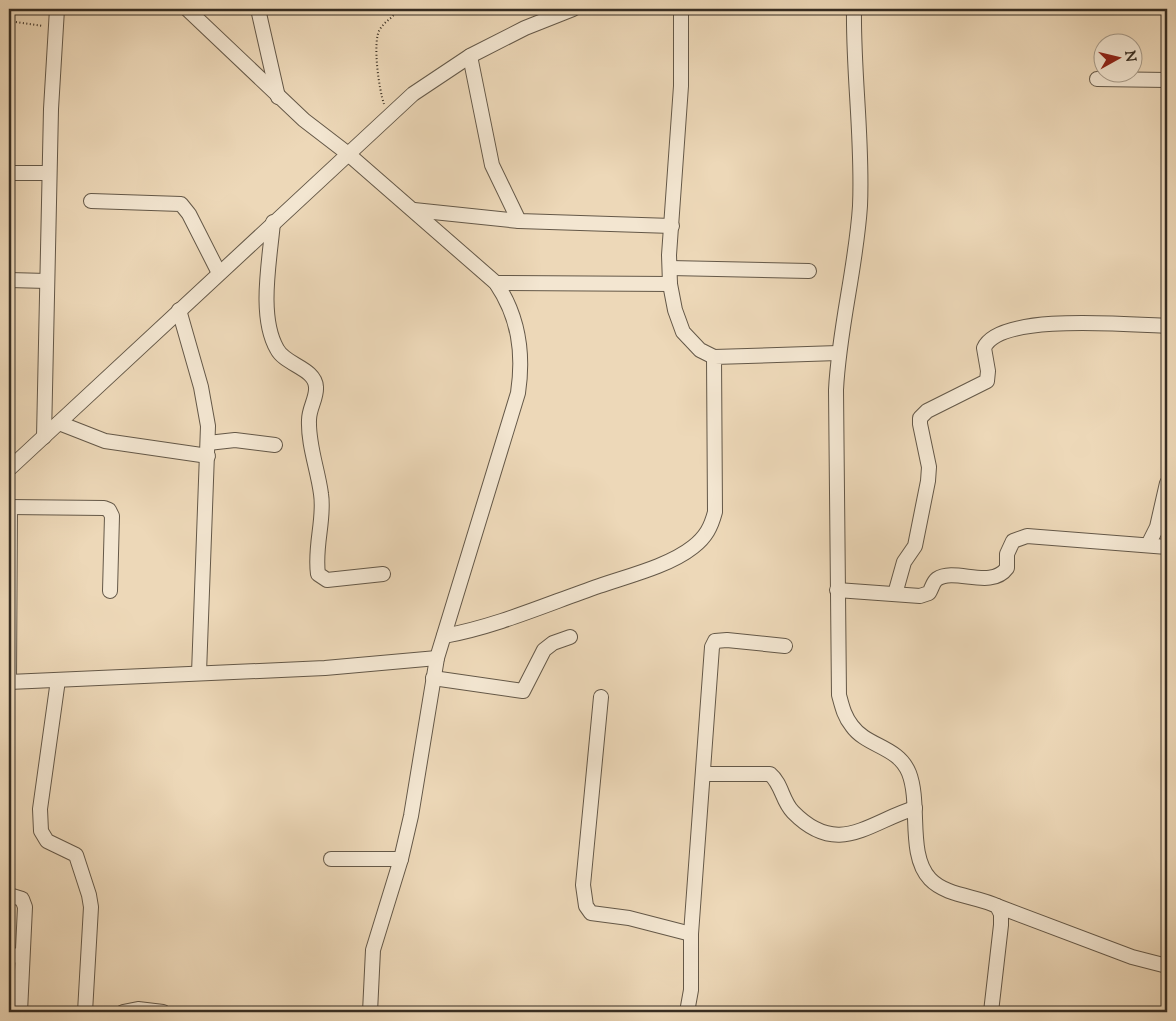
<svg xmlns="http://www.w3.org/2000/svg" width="1176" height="1021" viewBox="0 0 1176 1021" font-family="'Sorts Mill Goudy',serif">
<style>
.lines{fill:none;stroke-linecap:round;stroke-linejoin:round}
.minor-casing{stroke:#645848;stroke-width:16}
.path{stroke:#372d22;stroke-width:2;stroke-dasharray:1 2.5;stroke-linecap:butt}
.minor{stroke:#f3e6d1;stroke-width:14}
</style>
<rect width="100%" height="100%" fill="#edd8b8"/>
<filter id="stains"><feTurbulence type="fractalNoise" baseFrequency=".004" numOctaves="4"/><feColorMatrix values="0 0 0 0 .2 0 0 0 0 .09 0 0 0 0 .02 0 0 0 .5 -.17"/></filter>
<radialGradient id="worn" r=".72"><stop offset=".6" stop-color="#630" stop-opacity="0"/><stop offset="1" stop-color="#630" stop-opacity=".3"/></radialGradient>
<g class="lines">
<defs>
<g id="minor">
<path d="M187,9L304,120L347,153L496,283C519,317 524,353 518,393L437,658L411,816L401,859L373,950L370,1012"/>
<path d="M258,9L278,97"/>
<path d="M681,9V86L669,255L670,284L675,310L683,332L700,350L714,357"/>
<path d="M854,9C853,74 863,140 860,206C856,268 839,328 836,390L839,695C842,706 844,716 852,726C867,747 898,746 909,773C921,804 907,855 930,879C946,896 977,896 997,906L1001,914V925L991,1012"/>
<path d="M470,56L492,165L519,221"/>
<path d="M1097,79L1167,80"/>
<path d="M9,173H49"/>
<path d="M91,201L181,204L189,214L219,273"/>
<path d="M414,210L519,221L672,226"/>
<path d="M273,222C270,259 258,316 277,349C285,365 315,368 316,387C317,398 309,408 309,420C308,445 318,470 321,494C325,519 314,546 318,574L327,580L383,574"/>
<path d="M670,268L809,271"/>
<path d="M9,280L47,281"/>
<path d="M496,283L670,284"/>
<path d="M179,310L201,387L208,426L199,673"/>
<path d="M59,423L105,441L208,456"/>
<path d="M44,437L51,109L57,9"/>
<path d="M208,443L235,440L275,445"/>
<path d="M9,469L413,94L470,56L525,28L573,9"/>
<path d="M9,507L104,508L109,510L112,516L110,591"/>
<path d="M1148,545L1157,527L1167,483"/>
<path d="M837,590L920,596L929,593C932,588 933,582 937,579C955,567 991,590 1007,568V554L1013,541L1027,536L1167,547"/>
<path d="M895,594L904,562L915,546L928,481L929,467L920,424V418L927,411L987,381L988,371L984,348C999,312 1132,325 1167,326"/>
<path d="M444,636C498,626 547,604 599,586C628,576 669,566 693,547C706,537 711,527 715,512L714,357L838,353"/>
<path d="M433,678L523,691L544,650L553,643L570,637"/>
<path d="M58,680L40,809L41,831L47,841L76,855L89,895L91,907L85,1012"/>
<path d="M9,682L325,668L437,658"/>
<path d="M9,682L10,507"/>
<path d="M601,697L583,885L586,906L591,913L629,918L691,934"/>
<path d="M704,774H770C782,784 782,801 793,812C838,858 869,822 915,808"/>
<path d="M331,859H401"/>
<path d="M9,895L22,899L25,907L20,1012"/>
<path d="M997,906L1132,957L1167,966"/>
<path d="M9,955L22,956"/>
<path d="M123,1012L138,1009L163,1012"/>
<path d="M687,1012L691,990V934L712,647L715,641L727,640L785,646"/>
</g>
</defs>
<use href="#minor" class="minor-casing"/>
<g class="path">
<path d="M9,21L43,26"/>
<path d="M384,104C379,90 372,41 380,29C385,21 394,17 399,9"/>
</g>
<use href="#minor" class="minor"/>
</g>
<rect width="1176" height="1021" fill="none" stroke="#edd8b8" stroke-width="30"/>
<rect x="10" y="10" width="1156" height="1001" fill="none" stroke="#372d22" stroke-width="2.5"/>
<rect x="15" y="15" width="1146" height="991" fill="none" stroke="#372d22"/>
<g transform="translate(1118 58) rotate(82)"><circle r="24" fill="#f3e6d1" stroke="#a89c8b"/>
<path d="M0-4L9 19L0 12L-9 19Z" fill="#8f2418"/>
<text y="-8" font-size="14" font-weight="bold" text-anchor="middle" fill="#372d22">N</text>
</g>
<rect width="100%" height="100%" filter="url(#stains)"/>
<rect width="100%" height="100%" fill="url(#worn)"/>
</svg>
